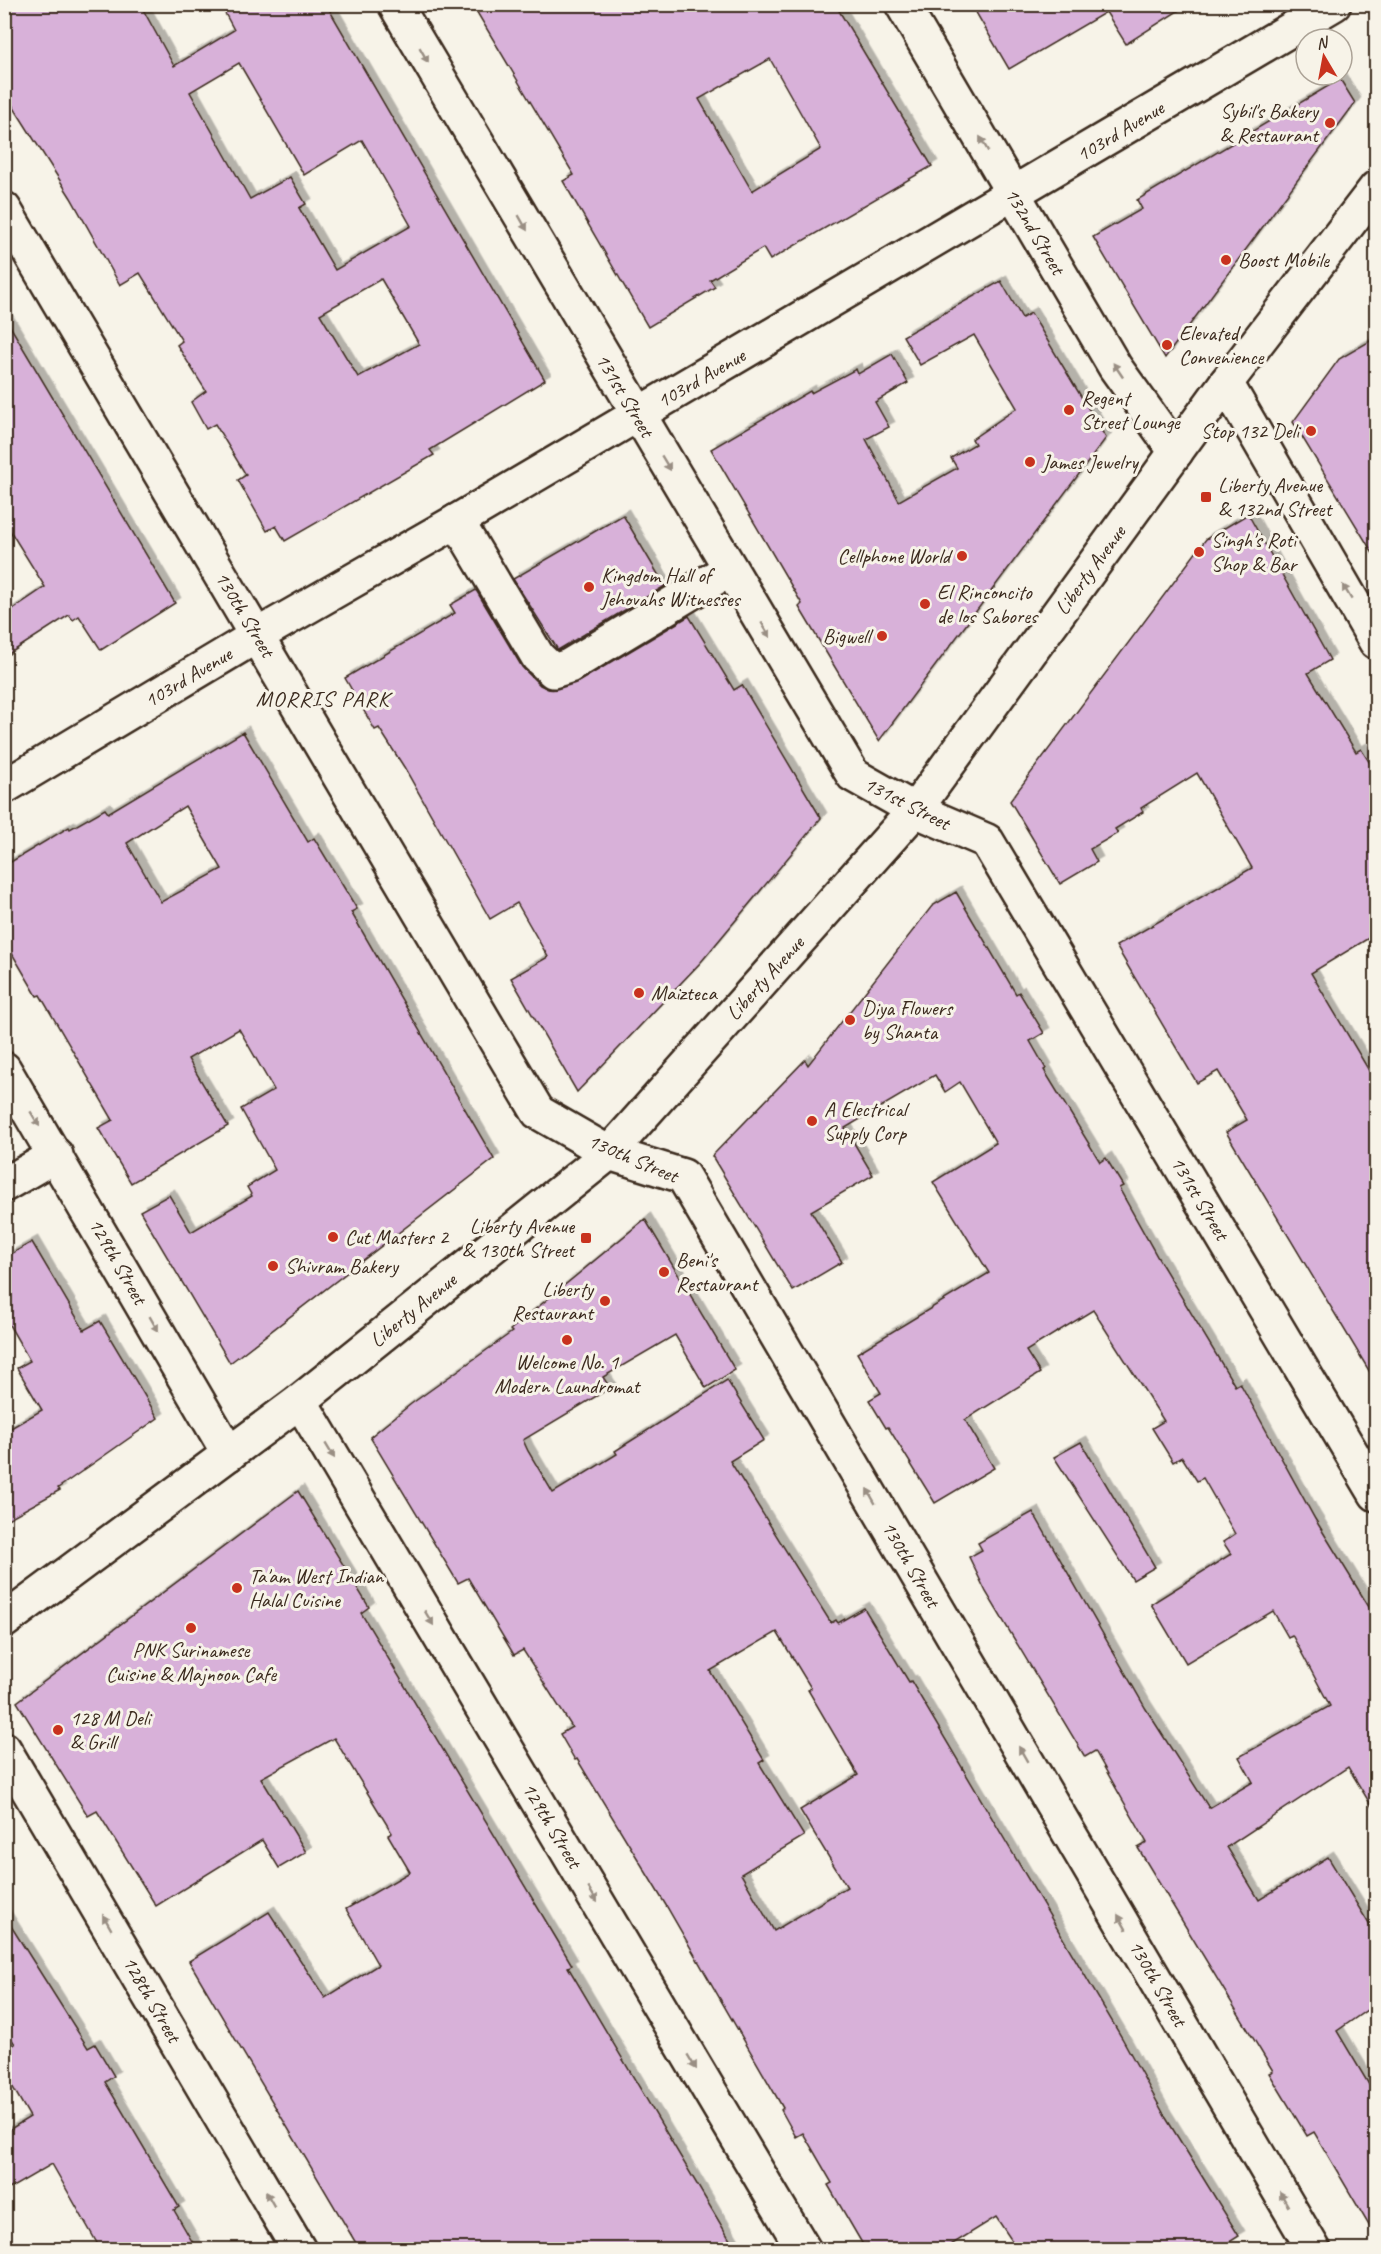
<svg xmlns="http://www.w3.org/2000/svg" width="1381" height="2254" viewBox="0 0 1381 2254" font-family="Caveat,sans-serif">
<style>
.building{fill:#d8b1d9;stroke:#3b2a1e;stroke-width:1.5;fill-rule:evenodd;filter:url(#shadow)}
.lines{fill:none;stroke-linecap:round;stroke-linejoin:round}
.minor-casing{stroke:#3b2a1e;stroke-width:38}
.minor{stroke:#f7f3e8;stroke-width:33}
.oneway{fill:#998e83}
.poi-dot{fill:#c8321e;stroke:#f7f3e8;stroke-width:2}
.labels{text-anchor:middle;stroke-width:6;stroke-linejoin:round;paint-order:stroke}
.poi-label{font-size:21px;fill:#3b2a1e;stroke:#f7f3e8;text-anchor:start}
.street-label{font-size:21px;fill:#3b2a1e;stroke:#f7f3e8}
.neighbourhood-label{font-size:22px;letter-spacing:1.5px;fill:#3b2a1e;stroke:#f7f3e8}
</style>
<defs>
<filter id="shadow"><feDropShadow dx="5.5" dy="-5.5" stdDeviation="0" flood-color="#0004"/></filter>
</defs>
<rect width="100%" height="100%" fill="#f7f3e8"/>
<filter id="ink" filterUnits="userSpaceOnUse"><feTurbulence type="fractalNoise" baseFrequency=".0167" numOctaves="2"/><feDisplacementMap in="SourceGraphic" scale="12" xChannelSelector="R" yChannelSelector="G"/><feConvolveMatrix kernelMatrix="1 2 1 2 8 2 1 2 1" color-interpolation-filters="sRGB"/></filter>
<g filter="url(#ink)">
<g class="building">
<path d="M4,4H140L174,66L234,30L220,4H326L545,380L430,450L434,455L285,541L276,526L267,531L238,480L246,475L215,424L206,429L191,402L206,391L177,345L182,341L140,273L120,285L71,198L4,92ZM239,63L304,175L362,140L411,226L335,270L299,208L306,204L290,177L250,199L190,92ZM381,279L419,344L358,377L320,314Z"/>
<path d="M472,4H835L932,166L770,260L763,248L710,280L715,287L648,327L563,181L574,175ZM770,59L821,149L752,191L699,99Z"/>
<path d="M971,4H1189L1126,44L1106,12L1009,69Z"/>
<path d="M1340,79L1355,103L1165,358L1093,237L1142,209L1137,200Z"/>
<path d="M1001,281L1022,318L1031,313L1106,438L879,741L799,607L802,604L711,449L810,391L811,393L856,369L858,374L892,354L908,383L875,402L889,427L866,439L899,501L957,468L951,458L975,444L972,439L1017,408L974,335L920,365L903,336Z"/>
<path d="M4,316L175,603L101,650L79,616L73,620L69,615L4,657V615L45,587L4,521Z"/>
<path d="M1377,337V560L1293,422L1339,359Z"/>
<path d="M1248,514L1330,660L1308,673L1356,752L1361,749L1377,774V933L1311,973L1377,1084V1384L1226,1132L1247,1120L1218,1071L1197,1083L1116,946L1252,868L1197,773L1141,808L1143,812L1115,829L1118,833L1090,849L1097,862L1060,884L1010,801L1206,539Z"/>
<path d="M623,515L665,586L558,650L513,579Z"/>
<path d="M476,590L522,667L540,685L549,689L578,682L689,616L734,690L742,685L821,818L701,962L577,1092L511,978L548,957L517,903L490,919L404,767L379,728L375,730L345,678L455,613L450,605Z"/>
<path d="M243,732L308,842L314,838L357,909L351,912L494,1159L230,1363L140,1211L169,1195L191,1232L252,1196L247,1187L275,1170L241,1109L274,1090L239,1029L188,1059L228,1126L131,1183L98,1128L113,1120L40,995L37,996L4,940V866L69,827L70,829L105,809L108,813ZM185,806L222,869L161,902L127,843Z"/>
<path d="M956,892L1016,994L1019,992L1044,1033L1030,1041L1046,1069L1044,1070L1100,1162L1106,1158L1123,1186L1119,1188L1158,1258L1235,1386L1240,1383L1315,1519L1377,1620V1815L1348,1767L1227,1847L1259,1900L1328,1857L1377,1937V2003L1337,2031L1377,2098V2239L1314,2132L1307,2136L1269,2073L1273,2071L1138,1848L1147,1843L1095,1751L1085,1757L986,1592L969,1557L982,1550L978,1543L1033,1512L1146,1709L1209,1808L1253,1782L1239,1757L1330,1706L1292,1635L1288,1637L1273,1611L1186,1663L1151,1604L1231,1554L1223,1542L1235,1534L1203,1478L1197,1481L1182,1457L1173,1462L1152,1428L1164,1421L1093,1310L1026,1351L1040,1373L965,1420L994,1468L935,1503L888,1427L886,1428L869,1400L881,1393L857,1353L989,1273L933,1182L996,1143L960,1082L945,1092L935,1075L845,1128L873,1175L811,1211L842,1262L793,1291L712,1156L805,1060L808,1065L932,906Z"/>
<path d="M645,1219L735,1370L706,1388L675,1335L603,1377L610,1388L523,1440L528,1451L553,1493L617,1454L615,1451L727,1380L764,1440L730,1461L831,1623L836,1620L838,1623L864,1608L909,1682L911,1681L1122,2038L1166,2118L1239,2236L1217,2250H1018L996,2217L943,2250H866L828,2185L832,2183L803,2133L796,2137L781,2110L783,2108L667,1907L577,1759L575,1760L560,1734L572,1727L523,1650L514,1655L468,1578L458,1583L370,1437L411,1404L512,1332L510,1330ZM777,1632L811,1688L808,1690L858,1775L800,1810L847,1887L774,1931L741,1874L804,1836L759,1763L764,1760L710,1671Z"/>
<path d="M32,1242L84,1330L100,1321L158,1418L58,1488L60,1490L4,1521V1432L42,1410L17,1368L30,1361L4,1316V1258Z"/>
<path d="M1081,1442L1155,1567L1133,1580L1054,1457Z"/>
<path d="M298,1491L369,1607L361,1613L556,1938L572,1965L568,1967L736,2250H360L189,1961L269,1912L325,1998L378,1965L346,1909L410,1872L388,1835L392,1833L334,1738L261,1778L306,1852L279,1868L262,1840L156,1906L97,1811L88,1816L17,1702Z"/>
<path d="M4,1915L88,2048L95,2044L114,2076L105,2082L179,2207L174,2210L197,2250H101L52,2164L4,2192V2133L30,2117L4,2072V2050L15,2044L4,2028Z"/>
</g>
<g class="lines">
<defs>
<g id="minor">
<path d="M395,4L853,775L915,810L987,841L1376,1494"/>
<path d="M902,4L1115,367L1176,452"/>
<path d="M4,209L538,1112L609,1153L683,1176L1314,2250"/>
<path d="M1226,383L1376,642"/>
<path d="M457,521L538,657L553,671L569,666L730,569"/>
<path d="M4,787L258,635L457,521L1334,4"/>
<path d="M4,1069L229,1454"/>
<path d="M4,1185L56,1155"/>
<path d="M300,1401L804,2250"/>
<path d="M4,1621L300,1401L609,1153L915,810L1226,383L1376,188"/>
<path d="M4,1749L299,2250"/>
</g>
</defs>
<use href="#minor" class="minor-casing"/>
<use href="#minor" class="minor"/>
</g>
<defs><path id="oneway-solid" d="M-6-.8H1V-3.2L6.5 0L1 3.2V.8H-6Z" transform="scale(1.5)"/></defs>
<g class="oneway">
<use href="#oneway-solid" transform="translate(424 55) rotate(60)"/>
<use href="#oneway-solid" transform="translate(984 144) rotate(-120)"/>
<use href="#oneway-solid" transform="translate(523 223) rotate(60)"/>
<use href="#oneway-solid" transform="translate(1118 370) rotate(-124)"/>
<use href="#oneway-solid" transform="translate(666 463) rotate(59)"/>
<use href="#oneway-solid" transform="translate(1347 592) rotate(-121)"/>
<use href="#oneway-solid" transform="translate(766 630) rotate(59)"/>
<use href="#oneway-solid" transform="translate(35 1119) rotate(59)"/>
<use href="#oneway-solid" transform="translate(154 1324) rotate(60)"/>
<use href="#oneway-solid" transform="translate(330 1451) rotate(59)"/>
<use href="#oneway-solid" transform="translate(871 1496) rotate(-120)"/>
<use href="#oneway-solid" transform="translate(429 1618) rotate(59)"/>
<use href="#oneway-solid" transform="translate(1023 1754) rotate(-120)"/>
<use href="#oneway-solid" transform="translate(593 1895) rotate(59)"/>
<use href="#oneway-solid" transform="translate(107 1922) rotate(-120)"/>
<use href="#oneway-solid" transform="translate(1122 1922) rotate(-120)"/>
<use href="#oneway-solid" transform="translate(692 2062) rotate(59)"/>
<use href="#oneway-solid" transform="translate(270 2199) rotate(-120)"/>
<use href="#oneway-solid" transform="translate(1284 2199) rotate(-120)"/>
</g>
</g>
<g class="poi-dot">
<circle cx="1330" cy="123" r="6"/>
<circle cx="1226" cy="260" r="6"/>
<circle cx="1167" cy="345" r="6"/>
<circle cx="1069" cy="410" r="6"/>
<circle cx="1311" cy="431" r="6"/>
<circle cx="1030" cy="462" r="6"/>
<rect x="1200" y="491" width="12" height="12" rx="3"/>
<circle cx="1199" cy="552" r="6"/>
<circle cx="962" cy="556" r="6"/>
<circle cx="589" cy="587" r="6"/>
<circle cx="925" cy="604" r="6"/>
<circle cx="882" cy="636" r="6"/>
<circle cx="639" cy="993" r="6"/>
<circle cx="850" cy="1020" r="6"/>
<circle cx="812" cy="1121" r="6"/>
<circle cx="333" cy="1237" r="6"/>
<rect x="580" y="1232" width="12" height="12" rx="3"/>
<circle cx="273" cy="1266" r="6"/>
<circle cx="664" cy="1272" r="6"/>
<circle cx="605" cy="1301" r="6"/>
<circle cx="567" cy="1340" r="6"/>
<circle cx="237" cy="1588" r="6"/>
<circle cx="191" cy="1628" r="6"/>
<circle cx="58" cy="1730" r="6"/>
</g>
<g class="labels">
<g class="poi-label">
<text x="1318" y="118" text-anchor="end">Sybil's Bakery<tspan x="1318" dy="24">&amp; Restaurant</tspan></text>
<text x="1238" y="267">Boost Mobile</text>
<text x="1179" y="340">Elevated<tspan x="1179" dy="24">Convenience</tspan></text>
<text x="1081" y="405">Regent<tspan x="1081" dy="24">Street Lounge</tspan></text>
<text x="1299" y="438" text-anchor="end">Stop 132 Deli</text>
<text x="1042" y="469">James Jewelry</text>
<text x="1218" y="492">Liberty Avenue<tspan x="1218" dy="24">&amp; 132nd Street</tspan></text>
<text x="1211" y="547">Singh's Roti<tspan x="1211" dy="24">Shop &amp; Bar</tspan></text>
<text x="950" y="563" text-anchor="end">Cellphone World</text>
<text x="601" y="582">Kingdom Hall of<tspan x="601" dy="24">Jehovahs Witnesses</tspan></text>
<text x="937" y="599">El Rinconcito<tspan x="937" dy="24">de los Sabores</tspan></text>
<text x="870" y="643" text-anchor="end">Bigwell</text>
<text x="651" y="1000">Maizteca</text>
<text x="862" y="1015">Diya Flowers<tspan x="862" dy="24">by Shanta</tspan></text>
<text x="824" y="1116">A Electrical<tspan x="824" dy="24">Supply Corp</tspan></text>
<text x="574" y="1233" text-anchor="end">Liberty Avenue<tspan x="574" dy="24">&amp; 130th Street</tspan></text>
<text x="345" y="1244">Cut Masters 2</text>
<text x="676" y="1267">Beni's<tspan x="676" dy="24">Restaurant</tspan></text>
<text x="285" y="1273">Shivram Bakery</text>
<text x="593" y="1296" text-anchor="end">Liberty<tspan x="593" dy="24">Restaurant</tspan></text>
<text x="567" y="1369" text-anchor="middle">Welcome No. 1<tspan x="567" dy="24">Modern Laundromat</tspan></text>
<text x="249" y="1583">Ta'am West Indian<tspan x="249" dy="24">Halal Cuisine</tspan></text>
<text x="191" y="1657" text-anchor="middle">PNK Surinamese<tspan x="191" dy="24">Cuisine &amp; Majnoon Cafe</tspan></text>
<text x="70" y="1725">128 M Deli<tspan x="70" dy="24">&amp; Grill</tspan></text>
</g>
<g class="street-label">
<text transform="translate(1120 131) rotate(-31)" y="7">103rd Avenue</text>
<text transform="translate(1035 231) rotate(59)" y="7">132nd Street</text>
<text transform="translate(701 378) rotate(-30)" y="7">103rd Avenue</text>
<text transform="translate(625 395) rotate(59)" y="7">131st Street</text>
<text transform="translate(1090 570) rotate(-54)" y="7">Liberty Avenue</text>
<text transform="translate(245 614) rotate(59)" y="7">130th Street</text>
<text transform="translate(188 677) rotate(-31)" y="7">103rd Avenue</text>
<text transform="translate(907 803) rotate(27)" y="7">131st Street</text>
<text transform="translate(765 978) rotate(-48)" y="7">Liberty Avenue</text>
<text transform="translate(633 1158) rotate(23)" y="7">130th Street</text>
<text transform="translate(1200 1198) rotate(59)" y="7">131st Street</text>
<text transform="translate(118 1261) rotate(60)" y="7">129th Street</text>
<text transform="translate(413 1310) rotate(-39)" y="7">Liberty Avenue</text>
<text transform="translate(911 1564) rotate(60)" y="7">130th Street</text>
<text transform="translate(552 1825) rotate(59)" y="7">129th Street</text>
<text transform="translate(1158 1983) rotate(60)" y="7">130th Street</text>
<text transform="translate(152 1999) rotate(60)" y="7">128th Street</text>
</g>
<g class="neighbourhood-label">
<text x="323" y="706">MORRIS PARK</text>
</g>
</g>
<rect width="1381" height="2254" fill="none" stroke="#f7f3e8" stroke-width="24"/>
<rect x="12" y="12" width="1357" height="2230" fill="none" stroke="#3b2a1e" stroke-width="2" filter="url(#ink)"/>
<g transform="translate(1324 57) rotate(350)"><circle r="28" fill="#f7f3e8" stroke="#aca397" stroke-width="1.5"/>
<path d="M0-4.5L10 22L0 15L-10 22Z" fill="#c8321e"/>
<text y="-9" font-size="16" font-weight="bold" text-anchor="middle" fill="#3b2a1e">N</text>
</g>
</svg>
